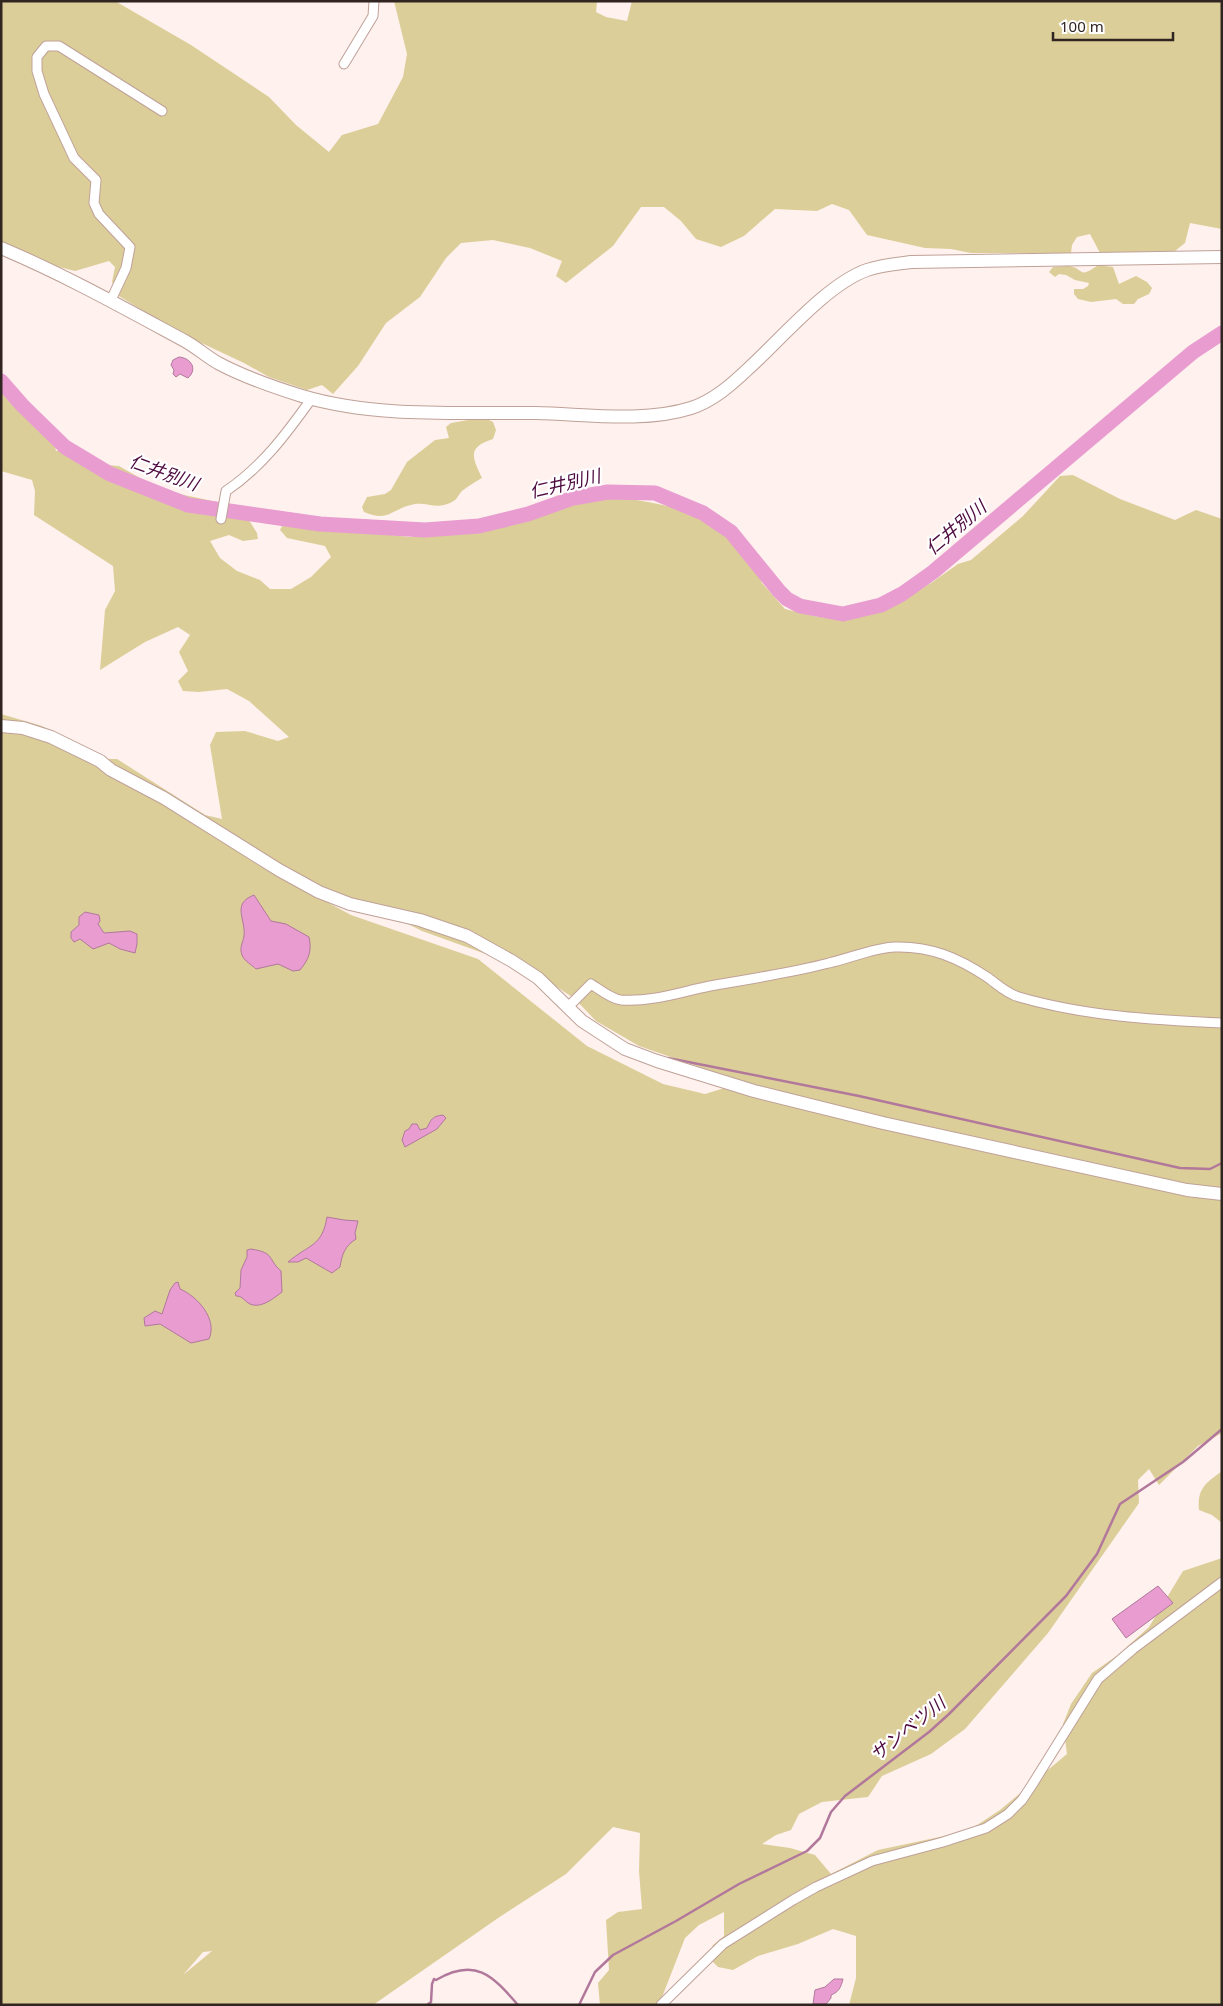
<svg xmlns="http://www.w3.org/2000/svg" width="1223" height="2006" viewBox="0 0 1223 2006" font-family="'Noto Sans','Noto Sans JP',sans-serif">
<style>
.green{fill:#dcce99;fill-rule:evenodd}
.water{fill:#e89cd0;stroke:#b1789c}
.lines{fill:none;stroke-linecap:round;stroke-linejoin:round}
.stream{stroke:#b1789c;stroke-width:2.5}
.river{stroke:#e89cd0;stroke-width:15}
.street-casing{stroke:#bfa198;stroke-width:11}
.secondary-casing{stroke:#bfa198;stroke-width:14}
.street{stroke:#fff;stroke-width:9}
.secondary{stroke:#fff;stroke-width:12}
.labels{text-anchor:middle;stroke-width:4.5;stroke-linejoin:round;paint-order:stroke}
.water-label{font-size:18px;font-style:italic;fill:#4f0c40;stroke:#fff}
</style>
<rect width="100%" height="100%" fill="#fff1ed"/>
<g class="green">
<path d="M1,1H115L191,45L269,97L296,125L329,152L342,135L378,124L403,77L407,54L394,1H597L596,12L606,17L627,21L632,1H1222V229L1190,223L1185,243L1175,251L1100,253L1090,234L1077,237L1072,245L1071,253H971L951,249L925,248L867,235L849,210L832,204L817,211L775,209L744,236L721,247L696,239L681,221L664,207H641L613,246L566,283L556,276L562,261L530,248L493,240L461,243L446,258L420,297L386,323L358,366L333,394L322,385L307,390L269,377L244,363L176,331L119,296L112,282L115,267L109,261L75,271L59,267L1,244Z"/>
<path d="M1098,265L1113,267L1119,284L1136,276L1147,282L1152,288L1149,294L1138,299L1134,304H1123L1116,299L1091,302L1078,299L1074,294V289H1083L1088,286L1089,283L1075,280L1066,275L1059,274L1055,277L1049,272L1053,267C1058,267 1064,266 1069,266C1084,268 1078,280 1098,265Z"/>
<path d="M1,387L30,422L55,446L56,451L75,445L105,465L119,466L154,486L184,495L241,507L257,533L258,539L243,541L229,535L210,541L220,558L237,571L260,580L270,589H291L311,577L331,557L325,546L287,538L280,530L283,524L410,537L460,533L501,525L528,510L583,499L618,497L648,502L682,509L736,540L755,567L762,583L785,609L814,616L845,621L879,612L931,583L958,564L971,560L1023,516L1060,476L1073,475L1120,499L1175,520L1196,510L1222,519V1433L1198,1446L1159,1485L1149,1469L1138,1480L1139,1503L1048,1633L965,1729L931,1754L882,1776L868,1797L822,1802L799,1814L791,1830L776,1835L762,1844L790,1848L815,1855L831,1874L878,1850L968,1831L1000,1810L1067,1754L1063,1724L1071,1704L1092,1673L1118,1655L1149,1627L1183,1571L1222,1558V2005H849L856,1978V1936L833,1929L798,1944L758,1956L733,1970L718,1967L708,1957L713,1945L724,1936V1912L699,1925L685,1938L659,2005H600L598,1983L609,1970L606,1920L618,1912L642,1909L639,1871L640,1833L613,1827L566,1874L501,1916L373,2005H1V714L42,726L107,759H117L205,815L222,819L210,745L216,732L245,731L278,741L289,737L249,701L227,689L199,692L183,691L178,681L188,671L179,652L190,635L178,627L145,642L100,670L105,610L115,591L113,566L34,515L35,491L32,480L1,471ZM261,861L326,893L368,904L422,931L533,971L575,999L596,1021L639,1046L734,1079L731,1086L705,1094L663,1084L587,1046L478,959L351,915L264,868ZM212,1951L183,1975L203,1952Z"/>
<path d="M474,419H487L493,422L496,430L493,439C467,447 472,457 482,478C475,482 468,486 462,491C458,495 457,500 452,502C437,510 428,502 415,504C392,508 389,523 364,512L362,507L367,497L385,494L391,490L407,462L435,440L449,438L446,427L451,423Z"/>
<path d="M1222,1471V1523L1212,1515L1199,1510C1197,1488 1206,1483 1222,1471Z"/>
</g>
<g class="water">
<path d="M179,357C191,358 198,369 188,378L180,374L176,377L173,374L174,370L171,365L173,360Z"/>
<path d="M254,895L271,921L286,924L309,937C312,951 309,959 300,970L293,971L278,964L256,969C252,965 244,961 242,955C239,947 243,943 244,936C246,919 231,904 254,895Z"/>
<path d="M85,912L99,915L100,921L98,924L104,933L130,931L137,934V944L135,953L120,949L109,943L93,949L80,939L74,942L71,938V932L79,925V917Z"/>
<path d="M443,1115L446,1118L437,1129L405,1147L402,1140L405,1131L409,1129L412,1124H417L420,1130L427,1128C431,1119 433,1116 443,1115Z"/>
<path d="M327,1217L344,1220L358,1221L355,1233L356,1239C345,1246 342,1254 340,1267L332,1273L306,1258L298,1262H288C309,1244 322,1247 327,1217Z"/>
<path d="M251,1249C276,1253 267,1259 281,1271L282,1292C274,1298 261,1309 250,1304C244,1301 243,1296 236,1296L235,1293L240,1288L241,1270L247,1257V1250Z"/>
<path d="M178,1282L180,1289C197,1296 218,1319 209,1339L191,1343L160,1324L145,1326L144,1318L155,1311L162,1314L170,1290L175,1283Z"/>
<path d="M1158,1586L1173,1603L1126,1638L1112,1619Z"/>
<path d="M834,1979H843C841,1987 839,1992 831,1995V1998L826,2004H813L815,1990L825,1987Z"/>
</g>
<g class="lines">
<g class="stream">
<path d="M668,1058L859,1096L1180,1168L1210,1169L1222,1163"/>
<path d="M427,2005L431,2002L432,1984L434,1979L436,1980C475,1957 492,1975 518,2005"/>
<path d="M579,2005L595,1972L613,1955L676,1921L739,1884L807,1851L820,1838L831,1812L845,1796L929,1732L949,1714L1066,1596L1097,1554L1120,1504L1183,1462L1222,1429"/>
</g>
<path class="river" d="M1,381L22,405L65,447L110,474L188,505L320,524L425,530L479,526L528,514L573,498L608,492L655,493L703,513L731,532L779,591L787,599L800,606L843,614L881,605L902,594L933,572L1193,352L1222,333"/>
<defs>
<g id="street">
<path d="M344,64L373,16L374,1"/>
<path d="M111,300L126,268L130,247L99,214L94,203L96,180L74,158L44,94L37,71V57L46,46H59L162,111"/>
<path d="M221,519L226,491C262,467 287,433 312,398"/>
<path d="M568,1007L591,984C599,989 611,999 621,1000C653,1002 680,992 710,986C750,979 790,973 829,963C851,958 873,948 895,947C931,946 958,958 987,977C997,984 1007,994 1019,997C1084,1016 1154,1020 1222,1023"/>
<path d="M661,2005L723,1944L793,1900L816,1887L872,1861L943,1842L986,1828L1008,1814L1022,1800L1032,1785L1098,1679L1133,1649L1222,1582"/>
</g>
<g id="secondary">
<path d="M1,248C65,275 124,308 185,341C196,347 206,356 218,363C244,377 273,387 302,396C376,418 459,412 536,413C585,414 644,423 691,408C713,401 731,385 748,369C780,340 827,284 867,270C881,265 896,264 911,262L1222,257"/>
<path d="M1,726L23,728L51,737L100,761L111,770L164,798L279,870L319,892L350,904L420,920L467,936L512,961L538,978L582,1021L625,1049L657,1061L754,1091L883,1123L1187,1190L1222,1194"/>
</g>
</defs>
<use href="#street" class="street-casing"/>
<use href="#secondary" class="secondary-casing"/>
<use href="#street" class="street"/>
<use href="#secondary" class="secondary"/>
</g>
<g class="labels">
<g class="water-label">
<text transform="translate(164 473) rotate(20)" y="6">仁井別川</text>
<text transform="translate(565 484) rotate(-13)" y="6">仁井別川</text>
<text transform="translate(956 528) rotate(-40)" y="6">仁井別川</text>
<text transform="translate(908 1729) rotate(-39)" y="6">サンベツ川</text>
</g>
</g>
<rect width="1223" height="2006" fill="none" stroke="#302521" stroke-width="5"/>
<path d="M1053 32v8h120v-8" fill="none" stroke="#302521" stroke-width="2.5"/>
<text x="1060" y="32" font-size="15" fill="#302521" stroke="#ffffff" stroke-width="4" paint-order="stroke">100 m</text>
</svg>
